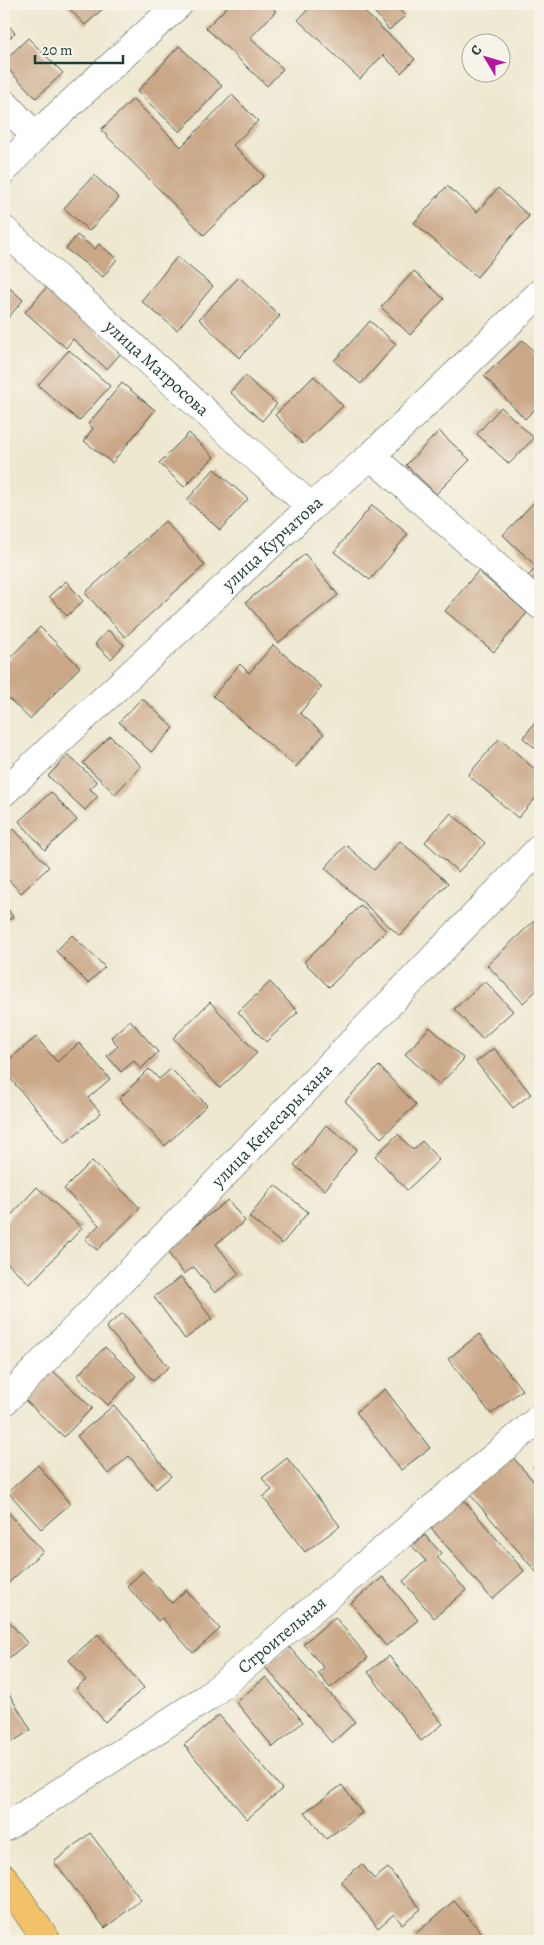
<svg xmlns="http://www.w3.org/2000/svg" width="544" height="1945" viewBox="0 0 544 1945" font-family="Alegreya,serif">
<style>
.building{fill:#caa787}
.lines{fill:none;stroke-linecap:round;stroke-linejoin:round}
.minor-casing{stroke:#3e574b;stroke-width:29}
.major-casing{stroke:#3e574b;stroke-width:29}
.minor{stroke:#fff;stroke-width:28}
.major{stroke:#f2c26a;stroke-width:28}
.labels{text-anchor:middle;stroke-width:4;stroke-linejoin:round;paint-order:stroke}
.street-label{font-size:18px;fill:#1f3d34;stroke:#f7f3e8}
</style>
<rect width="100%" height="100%" fill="#f7f3e8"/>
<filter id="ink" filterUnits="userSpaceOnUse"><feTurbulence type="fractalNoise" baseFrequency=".02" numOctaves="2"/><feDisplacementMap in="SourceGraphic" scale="10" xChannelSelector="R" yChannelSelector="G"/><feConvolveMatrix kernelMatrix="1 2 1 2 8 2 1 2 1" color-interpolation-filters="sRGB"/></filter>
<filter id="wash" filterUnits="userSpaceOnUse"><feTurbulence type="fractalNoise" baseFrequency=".0096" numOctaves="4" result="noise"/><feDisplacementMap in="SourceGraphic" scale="20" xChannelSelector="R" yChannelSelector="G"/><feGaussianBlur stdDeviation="1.12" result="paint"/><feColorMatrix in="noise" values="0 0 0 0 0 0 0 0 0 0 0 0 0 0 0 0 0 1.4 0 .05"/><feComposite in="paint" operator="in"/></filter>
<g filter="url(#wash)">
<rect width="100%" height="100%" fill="#eee8d0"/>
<g id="blocks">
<g class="building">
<path d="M65,4H108L85,25Z"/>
<path d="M230,4H268L276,11L250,38L283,69L267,86L206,28Z"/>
<path d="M313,4H356L415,59L401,73L383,55L360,79L298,20Z"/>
<path d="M368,4H394L405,16L389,30Z"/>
<path d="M4,20L15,33L4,43Z"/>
<path d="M28,38L63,73L36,98L4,65V61Z"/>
<path d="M179,46L222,86L180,132L137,92Z"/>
<path d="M232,95L258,121L233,145L264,176L204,235L101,130L133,99L181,147Z"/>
<path d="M94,175L119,198L89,231L64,208Z"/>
<path d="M447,186L477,212L498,188L529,216L477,277L414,223Z"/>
<path d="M77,235L95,249L99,244L117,259L103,277L66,249Z"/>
<path d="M177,257L213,286L177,330L141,301Z"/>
<path d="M414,271L444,299L410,335L381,307Z"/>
<path d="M239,277L280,316L239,358L199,319Z"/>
<path d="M4,283L23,300L4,323Z"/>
<path d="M47,287L121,353L107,369L73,339L66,348L25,312Z"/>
<path d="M370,321L396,344L361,384L334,361Z"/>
<path d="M523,340L540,358V404L525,419L484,376Z"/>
<path d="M69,350L110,386L79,421L38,385Z"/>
<path d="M245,376L277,404L262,421L230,392Z"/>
<path d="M314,376L343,406L303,444L275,415Z"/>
<path d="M122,383L155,410L112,463L84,441L93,428L88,424Z"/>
<path d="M501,407L534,438L509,464L477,434Z"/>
<path d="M439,431L470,460L436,494L406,465Z"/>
<path d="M189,433L214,457L184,487L159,463Z"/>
<path d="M214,469L248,499L220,530L187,500Z"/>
<path d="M540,496V589L527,577L537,567L503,535Z"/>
<path d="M372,505L408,534L370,580L334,552Z"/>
<path d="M165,521L205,565L125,637L85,593Z"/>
<path d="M305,554L338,595L278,643L246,602Z"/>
<path d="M478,571L527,613L494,652L445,611Z"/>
<path d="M66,581L83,601L67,616L49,596Z"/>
<path d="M40,627L80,667L30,719L4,694V664Z"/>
<path d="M108,630L124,645L111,659L95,644Z"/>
<path d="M273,645L322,687L300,713L324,734L296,767L213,696L240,664L249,673Z"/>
<path d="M142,698L174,728L151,752L119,722Z"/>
<path d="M540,716V752L523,738Z"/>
<path d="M110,736L141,766L115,794L83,763Z"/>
<path d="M500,738L540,774V793L518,818L468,775Z"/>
<path d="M68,755L97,782L90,789L98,796L85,810L48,776Z"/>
<path d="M51,792L77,820L45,850L19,821Z"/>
<path d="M451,813L485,843L458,872L425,842Z"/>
<path d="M14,829L49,867L21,893L4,875V838Z"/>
<path d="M400,841L448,883L400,936L325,868L346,845L374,870Z"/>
<path d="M4,903L13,917L4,923Z"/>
<path d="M361,905L386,931L329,987L304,962Z"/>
<path d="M534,921L540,928V987L523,1003L487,965Z"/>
<path d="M72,935L105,967L88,983L56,951Z"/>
<path d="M485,981L513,1011L482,1039L454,1009Z"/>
<path d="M270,982L298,1012L266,1042L238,1012Z"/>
<path d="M210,1002L257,1053L220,1088L173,1038Z"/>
<path d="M130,1020L158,1052L141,1069L134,1061L121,1072L107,1056L118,1046L111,1037Z"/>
<path d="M430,1027L464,1059L439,1085L405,1054Z"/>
<path d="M36,1037L57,1062L79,1043L110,1079L88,1098L101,1113L65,1143L4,1071V1064Z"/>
<path d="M494,1048L531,1094L513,1108L476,1062Z"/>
<path d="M379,1066L416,1105L381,1138L345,1101Z"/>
<path d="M149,1069L159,1079L171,1069L207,1105L165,1146L119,1099Z"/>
<path d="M326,1125L357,1149L325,1190L294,1165Z"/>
<path d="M398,1134L413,1150L422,1141L439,1160L407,1190L375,1156Z"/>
<path d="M92,1161L140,1208L97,1250L85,1239L99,1225L64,1189Z"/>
<path d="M275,1185L308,1212L282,1244L249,1217Z"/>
<path d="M37,1187L82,1228L30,1284L4,1260V1223Z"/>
<path d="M228,1200L245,1221L216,1244L239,1274L215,1293L194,1267L184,1274L165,1249Z"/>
<path d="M181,1277L212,1319L185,1339L154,1297Z"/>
<path d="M123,1313L169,1367L153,1381L106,1327Z"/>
<path d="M479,1334L522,1390L491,1414L448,1359Z"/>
<path d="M105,1347L136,1376L108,1405L77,1376Z"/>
<path d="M51,1369L92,1408L64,1437L23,1398Z"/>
<path d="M385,1389L430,1448L401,1470L356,1412Z"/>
<path d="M114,1405L171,1476L156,1489L129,1456L108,1474L77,1436Z"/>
<path d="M511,1455L540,1489V1570L537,1573L468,1492Z"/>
<path d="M287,1458L340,1526L305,1552L263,1497L272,1490L262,1478Z"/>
<path d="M540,1461V1477L533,1467Z"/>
<path d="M38,1465L70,1504L41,1529L8,1492Z"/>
<path d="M463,1499L524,1571L492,1599L430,1527Z"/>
<path d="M5,1509L43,1551L4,1587V1510Z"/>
<path d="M425,1535L441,1553L437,1557L466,1590L434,1618L403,1581L426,1561L412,1546Z"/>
<path d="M143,1571L172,1603L186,1590L220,1629L193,1653L162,1618L158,1621L127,1586Z"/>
<path d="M383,1577L418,1620L386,1646L351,1603Z"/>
<path d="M4,1602L9,1608L4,1612Z"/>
<path d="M4,1615L27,1643L4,1662Z"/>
<path d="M335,1617L368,1658L330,1688L318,1673L324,1668L303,1644Z"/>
<path d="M98,1634L144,1688L105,1722L76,1688L86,1680L69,1660Z"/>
<path d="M289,1647L355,1722L332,1743L265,1667Z"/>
<path d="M389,1656L443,1724L421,1741L368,1672Z"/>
<path d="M266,1677L303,1722L273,1747L236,1702Z"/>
<path d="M4,1686L31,1730L4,1747Z"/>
<path d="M219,1715L282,1789L247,1819L184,1745Z"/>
<path d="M342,1785L362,1813L326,1839L305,1812Z"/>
<path d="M90,1833L141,1900L105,1928L54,1862Z"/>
<path d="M362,1864L374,1879L388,1868L421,1909L402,1924L394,1914L378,1928L341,1881Z"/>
<path d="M454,1901L489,1941H418L413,1936Z"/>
<path d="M377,1935L382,1941H370Z"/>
</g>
</g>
</g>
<g filter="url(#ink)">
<use href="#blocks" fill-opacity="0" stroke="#3e574b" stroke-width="1"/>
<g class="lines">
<defs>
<g id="minor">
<path d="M4,103L35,136"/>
<path d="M4,170L35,136L179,4"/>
<path id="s1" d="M4,230L311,507"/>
<path d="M371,456L540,605"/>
<path id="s2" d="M4,792L311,507L371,456L540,293"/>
<path id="s3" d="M4,1402L540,848"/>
<path id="s4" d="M4,1828L208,1697L540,1418"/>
</g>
<path id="major" d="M4,1878L47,1941"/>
</defs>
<use href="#minor" class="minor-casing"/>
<use href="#major" class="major-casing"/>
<use href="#minor" class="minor"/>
<use href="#major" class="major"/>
</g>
</g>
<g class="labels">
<g class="street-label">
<text dy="6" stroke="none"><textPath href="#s1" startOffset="206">улица Матросова</textPath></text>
<text dy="6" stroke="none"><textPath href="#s2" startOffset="366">улица Курчатова</textPath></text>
<text dy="6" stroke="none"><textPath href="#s3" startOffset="385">улица Кенесары хана</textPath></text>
<text dy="6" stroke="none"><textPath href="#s4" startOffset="339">Строительная</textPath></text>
</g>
</g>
<rect width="544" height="1945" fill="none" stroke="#f7f3e8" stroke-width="20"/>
<g transform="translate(486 58) rotate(308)"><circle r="24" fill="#f7f3e8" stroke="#a1aaa0"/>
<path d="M0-4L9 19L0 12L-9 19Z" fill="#b5179e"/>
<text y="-8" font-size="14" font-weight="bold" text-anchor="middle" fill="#1f3d34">С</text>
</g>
<path d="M35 55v8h88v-8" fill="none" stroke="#1f3d34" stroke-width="2.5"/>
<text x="42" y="55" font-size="15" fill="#1f3d34" stroke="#f7f3e8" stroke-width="4" paint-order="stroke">20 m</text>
</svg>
